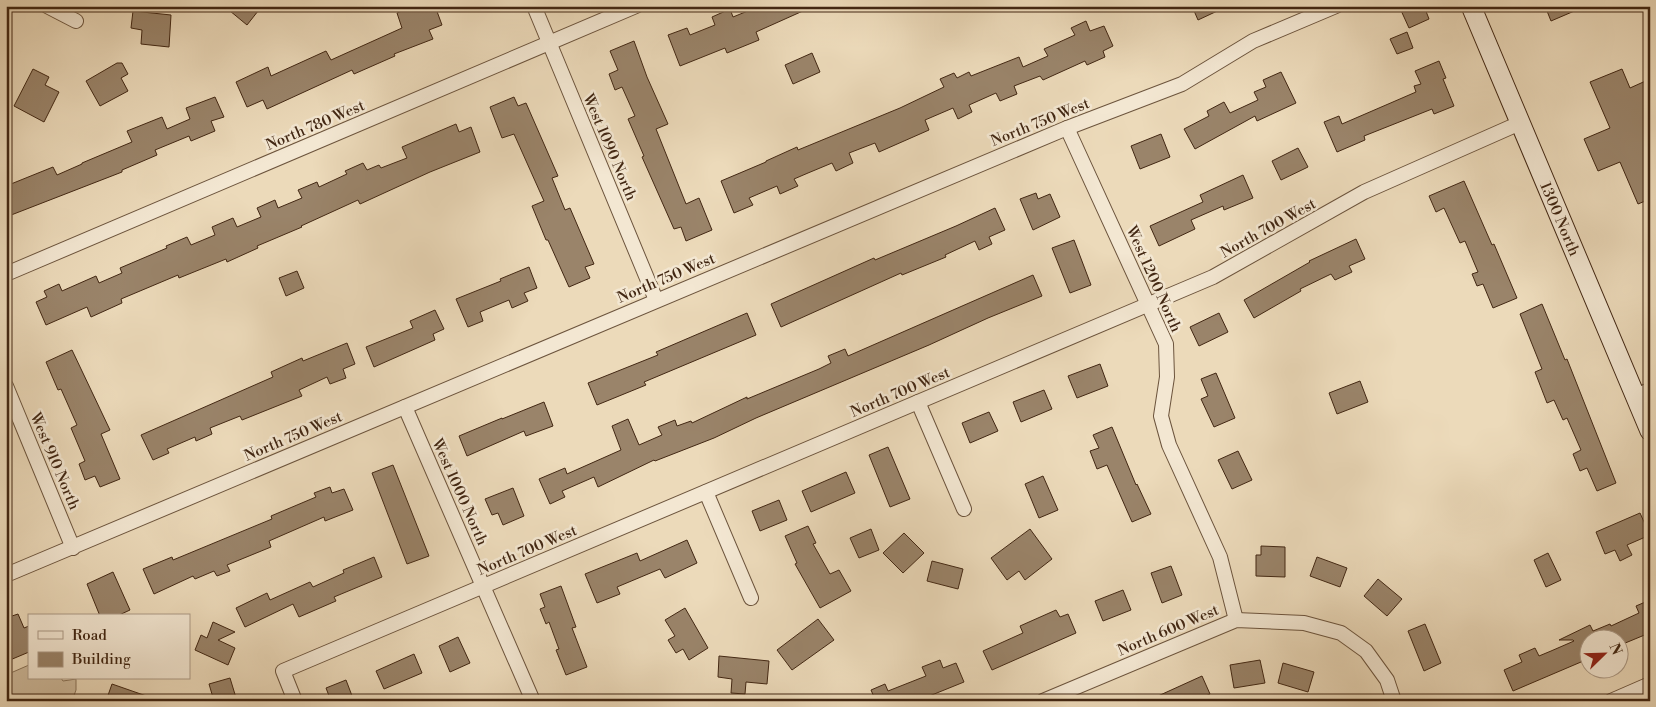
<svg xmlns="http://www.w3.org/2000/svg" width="1656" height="707" viewBox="0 0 1656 707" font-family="'Libre Bodoni',serif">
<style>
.green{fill:#cfbc9e;stroke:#887258}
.building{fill:#9a846a;stroke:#422713}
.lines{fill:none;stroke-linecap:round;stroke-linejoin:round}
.street-casing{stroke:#6c543d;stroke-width:16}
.secondary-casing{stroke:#422713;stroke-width:21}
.street{stroke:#f3e7d2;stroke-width:14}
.secondary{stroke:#f3e7d2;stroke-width:19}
.labels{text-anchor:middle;stroke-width:5;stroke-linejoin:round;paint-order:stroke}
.street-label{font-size:15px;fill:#422713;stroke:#f3e7d2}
</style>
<rect width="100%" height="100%" fill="#ecdaba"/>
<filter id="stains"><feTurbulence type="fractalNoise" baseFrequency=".004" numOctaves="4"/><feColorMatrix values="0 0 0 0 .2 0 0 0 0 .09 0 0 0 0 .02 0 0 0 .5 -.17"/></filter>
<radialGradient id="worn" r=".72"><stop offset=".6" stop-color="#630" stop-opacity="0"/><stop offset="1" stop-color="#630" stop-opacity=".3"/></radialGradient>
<path class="green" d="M29,665V678H61L63,681L76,679V690L72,701H6V675Z"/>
<g class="building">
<path d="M224,6H262L247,25Z"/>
<path d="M414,6H418L420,11L435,6L442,25L429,30L433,39L394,54L395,56L354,74L352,70L267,109L263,100L247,107L236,82L268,67L271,76L326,51L331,60L402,28L397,13Z"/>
<path d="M760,6H814L756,32L759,40L727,53L725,48L680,66L668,35L687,28L690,35L715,25L712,17L730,9L733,17Z"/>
<path d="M1192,6H1228L1198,20Z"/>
<path d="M1399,6H1424L1429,19L1409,28Z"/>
<path d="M1545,6H1586L1551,21Z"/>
<path d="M133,11L171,15L169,47L141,44L142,30L131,28Z"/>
<path d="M1086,21L1090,31L1104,26L1113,46L1103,51L1105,57L1087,65L1085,61L1043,80L1040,76L1014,86L1017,94L1000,101L996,93L969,105L972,112L958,119L953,108L925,120L929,130L879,152L875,143L849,153L853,163L836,171L832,163L808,173L794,179L798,186L780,194L777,186L749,198L753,205L734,213L721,181L766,162V161L797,147L798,150L900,108L944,87L940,79L954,73L957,78L969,72L971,76L1019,57L1023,67L1048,56L1044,49L1075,35L1071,28Z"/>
<path d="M1407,32L1413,48L1397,54L1390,39Z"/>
<path d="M634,41L647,77L668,124L656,129L686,204L699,198L712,230L686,241L681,227L674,229L642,157L644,156L628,119L635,116L622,87L615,90L609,74L618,70L610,51Z"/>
<path d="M812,53L820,72L793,84L785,65Z"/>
<path d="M1439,61L1446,78L1443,79L1454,106L1434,114L1432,109L1364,136L1365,140L1337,152L1324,122L1339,116L1342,124L1416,92L1414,86L1421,84L1415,71Z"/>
<path d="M117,63H122L128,74L121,78L128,91L100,106L86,81Z"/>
<path d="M33,69L49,77L45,85L59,92L44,122L14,106Z"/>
<path d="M1622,69L1630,88L1650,79V199L1638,204L1620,162L1598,171L1584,139L1610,128L1590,82Z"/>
<path d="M1281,72L1296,103L1257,121L1255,116L1195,149L1184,129L1209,116L1207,111L1224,102L1230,113L1258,100L1254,92L1266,87L1263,80Z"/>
<path d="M215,97L224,117L211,121L215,131L191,141L189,136L155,150L157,155L122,170V172L6,217V186L53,167L57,175L82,164V163L132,142L127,131L162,117L167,129L190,119L186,108Z"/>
<path d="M514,97L518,106L526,103L558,176L552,178L565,210L570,208L594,264L585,267L590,278L569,287L548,240H546L532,206L544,201L514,134L502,138L490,107Z"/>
<path d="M456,124L459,132L471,127L480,152L430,172L360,204L358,200L301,226L302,227L257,246L258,248L227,262L226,259L179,278L178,275L121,299L122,303L91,317L87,307L46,325L36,302L47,297L44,291L59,284L62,291L96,276L99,283L122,273L120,268L167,248L166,246L187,237L191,245L215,235L212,227L233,218L237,227L261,217L257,208L275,200L278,208L302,198L298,190L317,182L319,187L347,174L345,171L363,163L367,170L379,165L381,168L407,158L402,147Z"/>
<path d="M1161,134L1170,157L1140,169L1131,146Z"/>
<path d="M1298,148L1308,167L1281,180L1272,161Z"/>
<path d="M1243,175L1253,198L1224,210L1223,206L1191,220L1195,229L1159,246L1150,226L1203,202L1200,195Z"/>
<path d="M1464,181L1492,245L1494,244L1517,298L1493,308L1483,284L1477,286L1472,274L1478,272L1465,241L1460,243L1444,208L1436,212L1429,196Z"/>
<path d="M1036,193L1038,199L1050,194L1060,217L1033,230L1020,199Z"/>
<path d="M995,208L1005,230L989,237L992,244L979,250L975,241L945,255L946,257L902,275L901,273L781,327L771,304L874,258L875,260L956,226Z"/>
<path d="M1356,239L1365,259L1349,266L1352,272L1335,280L1331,274L1300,289L1301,291L1254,318L1244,300L1310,262L1309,261Z"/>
<path d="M1074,240L1091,285L1070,293L1052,248Z"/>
<path d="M529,267L537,288L524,293L528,301L512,308L509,300L480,312L483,321L468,327L456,299L501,281L500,279Z"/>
<path d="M297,271L304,288L286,296L279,278Z"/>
<path d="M1033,275L1042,296L988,318L929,345L756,418L714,438L655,461L654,460L598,487L594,477L562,491L565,497L550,504L539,479L565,468L567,474L621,450L612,426L628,419L639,445L662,435L658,427L675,420L677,426L691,421L692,423L747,397V399L819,369L831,363L828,356L845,349L848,356Z"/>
<path d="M1542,304L1565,360L1567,359L1616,483L1597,491L1587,468L1580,471L1573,454L1581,450L1567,418L1563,420L1554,400L1547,403L1535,372L1542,369L1520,314Z"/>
<path d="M435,310L444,329L433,334L435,340L374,367L366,347L413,328L410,321Z"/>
<path d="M747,313L756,335L644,382L646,385L597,405L588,383L658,355L656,352Z"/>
<path d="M1219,313L1228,332L1199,346L1190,327Z"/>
<path d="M347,343L355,364L343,369L346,378L330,384L327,377L299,390L302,396L242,420L240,416L210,428L212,434L196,441L195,437L167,449L169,453L153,460L141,435L273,377L271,372L302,358L303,361Z"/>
<path d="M72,350L110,430L101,434L120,479L100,487L95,476L85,480L79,464L85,461L71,428L77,425L61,389L58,390L46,362Z"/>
<path d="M1100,364L1108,386L1077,398L1068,376Z"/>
<path d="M1216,373L1235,418L1214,427L1201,399L1208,396L1201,379Z"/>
<path d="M1360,381L1368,402L1337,414L1329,393Z"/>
<path d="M1044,390L1052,409L1021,422L1013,402Z"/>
<path d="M544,402L553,426L526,436L524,431L467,456L459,436L502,418V419Z"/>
<path d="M989,412L998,431L970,443L962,423Z"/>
<path d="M1112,427L1136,485L1137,484L1151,514L1132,522L1107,465L1097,469L1090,451L1099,448L1093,435Z"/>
<path d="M888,447L910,499L890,507L869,455Z"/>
<path d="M1238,451L1252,480L1232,489L1218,460Z"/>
<path d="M393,465L429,556L407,564L372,473Z"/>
<path d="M846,472L855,493L811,512L802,491Z"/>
<path d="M1043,476L1058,510L1039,518L1025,484Z"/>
<path d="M330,487L332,493L344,489L353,510L325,521L324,517L269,541L271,547L227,565L230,571L217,576L214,571L195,579L193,576L154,594L143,569L172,557L173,560L272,519L271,516L316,497L314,493Z"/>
<path d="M513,488L524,516L503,525L498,513L492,515L485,499Z"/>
<path d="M779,500L787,520L760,531L752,511Z"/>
<path d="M1640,513L1650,535L1627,545L1632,555L1620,561L1615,550L1605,554L1596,532Z"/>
<path d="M808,526L816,543L813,544L830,574L839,570L851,591L820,608L795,564L797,563L785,536Z"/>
<path d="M871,529L879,550L859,558L850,538Z"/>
<path d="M1030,529L1052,559L1025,580L1019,571L1007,580L991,558Z"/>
<path d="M904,533L924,553L903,573L883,553Z"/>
<path d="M687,540L697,563L665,578L660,569L617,587L620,594L597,603L585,574L637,553L640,561Z"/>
<path d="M1261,546L1285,547V577L1256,576V555H1261Z"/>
<path d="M1548,553L1561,580L1546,587L1534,560Z"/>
<path d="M374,557L382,577L334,597L336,601L299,617L293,604L245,627L236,608L267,593L270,600L310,582L313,587L344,573L343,570Z"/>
<path d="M1317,557L1347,568L1340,587L1310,576Z"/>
<path d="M932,561L963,569L958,589L927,581Z"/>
<path d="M1171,566L1182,595L1162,603L1151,573Z"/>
<path d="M113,572L130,610L117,616H100L87,584Z"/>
<path d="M1378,579L1402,599L1387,616L1364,596Z"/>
<path d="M561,586L576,627L572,628L587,667L566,675L556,650L559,649L549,622L546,624L540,609L545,607L540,594Z"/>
<path d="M1123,590L1131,610L1103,621L1095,601Z"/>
<path d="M1650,600V639L1647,634L1618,646V640H1588V659L1513,691L1504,670L1522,662L1519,655L1535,648L1539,656L1551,651L1574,641L1573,640H1559L1590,625L1593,631L1610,624L1611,626L1639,613L1636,606Z"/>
<path d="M685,608L708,648L689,660L683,649L676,653L668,640L675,636L665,620Z"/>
<path d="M1056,610L1060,617L1068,614L1076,633L992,670L983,651L1023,633L1020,626Z"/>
<path d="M18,614L24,628L29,626V652L10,660L6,650V618Z"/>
<path d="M818,619L834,640L792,670L777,650Z"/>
<path d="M213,622L235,632L218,640L235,648L228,665L195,650L201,635L207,638Z"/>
<path d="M1425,624L1441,663L1424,671L1408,631Z"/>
<path d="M458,637L470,663L450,672L439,646Z"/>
<path d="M414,654L422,673L384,689L376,671Z"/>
<path d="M719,656L769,661L767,684L746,682L745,694L731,693L732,679L718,677Z"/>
<path d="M940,660L943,668L956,663L964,682L917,701H865L874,697L871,690L885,684L888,691L926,676L922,667Z"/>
<path d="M1260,660L1265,683L1234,688L1230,665Z"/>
<path d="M1283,663L1314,672L1308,692L1278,683Z"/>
<path d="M1202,676L1210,694L1195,701H1147Z"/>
<path d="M230,678L237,701H214L209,684Z"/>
<path d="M346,680L354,701H331L326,688Z"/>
<path d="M112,684L155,699L154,701H106Z"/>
</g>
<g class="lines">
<defs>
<g id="street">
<path d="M47,6L76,21"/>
<path d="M534,6L656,300"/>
<path d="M1067,128L1166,344L1167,377L1161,416L1169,445L1220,557L1236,620"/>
<path d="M6,274L636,6"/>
<path d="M6,386L73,548"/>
<path d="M1635,396L1650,390"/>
<path d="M918,402L964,509"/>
<path d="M405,407L533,701"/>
<path d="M706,492L751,598"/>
<path d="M6,575L1067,128L1182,84L1253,41L1336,6"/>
<path d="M295,701L283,671L1213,277L1364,192L1520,123"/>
<path d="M1043,701L1236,620L1304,623L1341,633L1366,651L1387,680L1394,701"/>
<path d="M1611,701L1650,684"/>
</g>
<path id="secondary" d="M1471,6L1650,431"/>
</defs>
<use href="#street" class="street-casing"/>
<use href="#secondary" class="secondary-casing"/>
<use href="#street" class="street"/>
<use href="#secondary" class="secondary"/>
</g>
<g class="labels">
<g class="street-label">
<text transform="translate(1040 122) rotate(-22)" y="5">North 750 West</text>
<text transform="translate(315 125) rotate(-23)" y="5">North 780 West</text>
<text transform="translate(610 147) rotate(67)" y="5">West 1090 North</text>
<text transform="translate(1560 219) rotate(67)" y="5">1300 North</text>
<text transform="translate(1268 228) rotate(-29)" y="5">North 700 West</text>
<text transform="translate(666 278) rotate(-23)" y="5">North 750 West</text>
<text transform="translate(1154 279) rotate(66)" y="5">West 1200 North</text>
<text transform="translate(900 392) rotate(-23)" y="5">North 700 West</text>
<text transform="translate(293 436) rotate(-23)" y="5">North 750 West</text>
<text transform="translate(55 461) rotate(67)" y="5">West 910 North</text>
<text transform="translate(460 492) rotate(66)" y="5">West 1000 North</text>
<text transform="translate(527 550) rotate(-23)" y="5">North 700 West</text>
<text transform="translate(1168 630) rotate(-23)" y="5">North 600 West</text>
</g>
</g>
<rect width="1656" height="707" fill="none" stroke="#ecdaba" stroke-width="25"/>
<rect x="8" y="8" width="1641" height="692" fill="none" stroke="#422713" stroke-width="2.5"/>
<rect x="12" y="12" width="1631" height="682" fill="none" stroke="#422713"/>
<rect x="28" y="614" width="162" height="65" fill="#f3e7d2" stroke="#ac9a86"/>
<rect x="38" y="631" width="25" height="8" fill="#f3e7d2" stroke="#ac9a86"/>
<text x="72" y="640" font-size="15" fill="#422713">Road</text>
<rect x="38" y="652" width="25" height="15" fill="#9a846a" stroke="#ac9a86"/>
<text x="72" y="664" font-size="15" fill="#422713">Building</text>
<g transform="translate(1604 654) rotate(67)"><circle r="24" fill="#f3e7d2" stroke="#ac9a86"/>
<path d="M0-4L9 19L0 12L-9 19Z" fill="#8f2418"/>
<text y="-8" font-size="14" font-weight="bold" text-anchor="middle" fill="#422713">N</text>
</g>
<rect width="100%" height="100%" filter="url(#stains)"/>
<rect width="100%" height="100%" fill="url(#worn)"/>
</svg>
